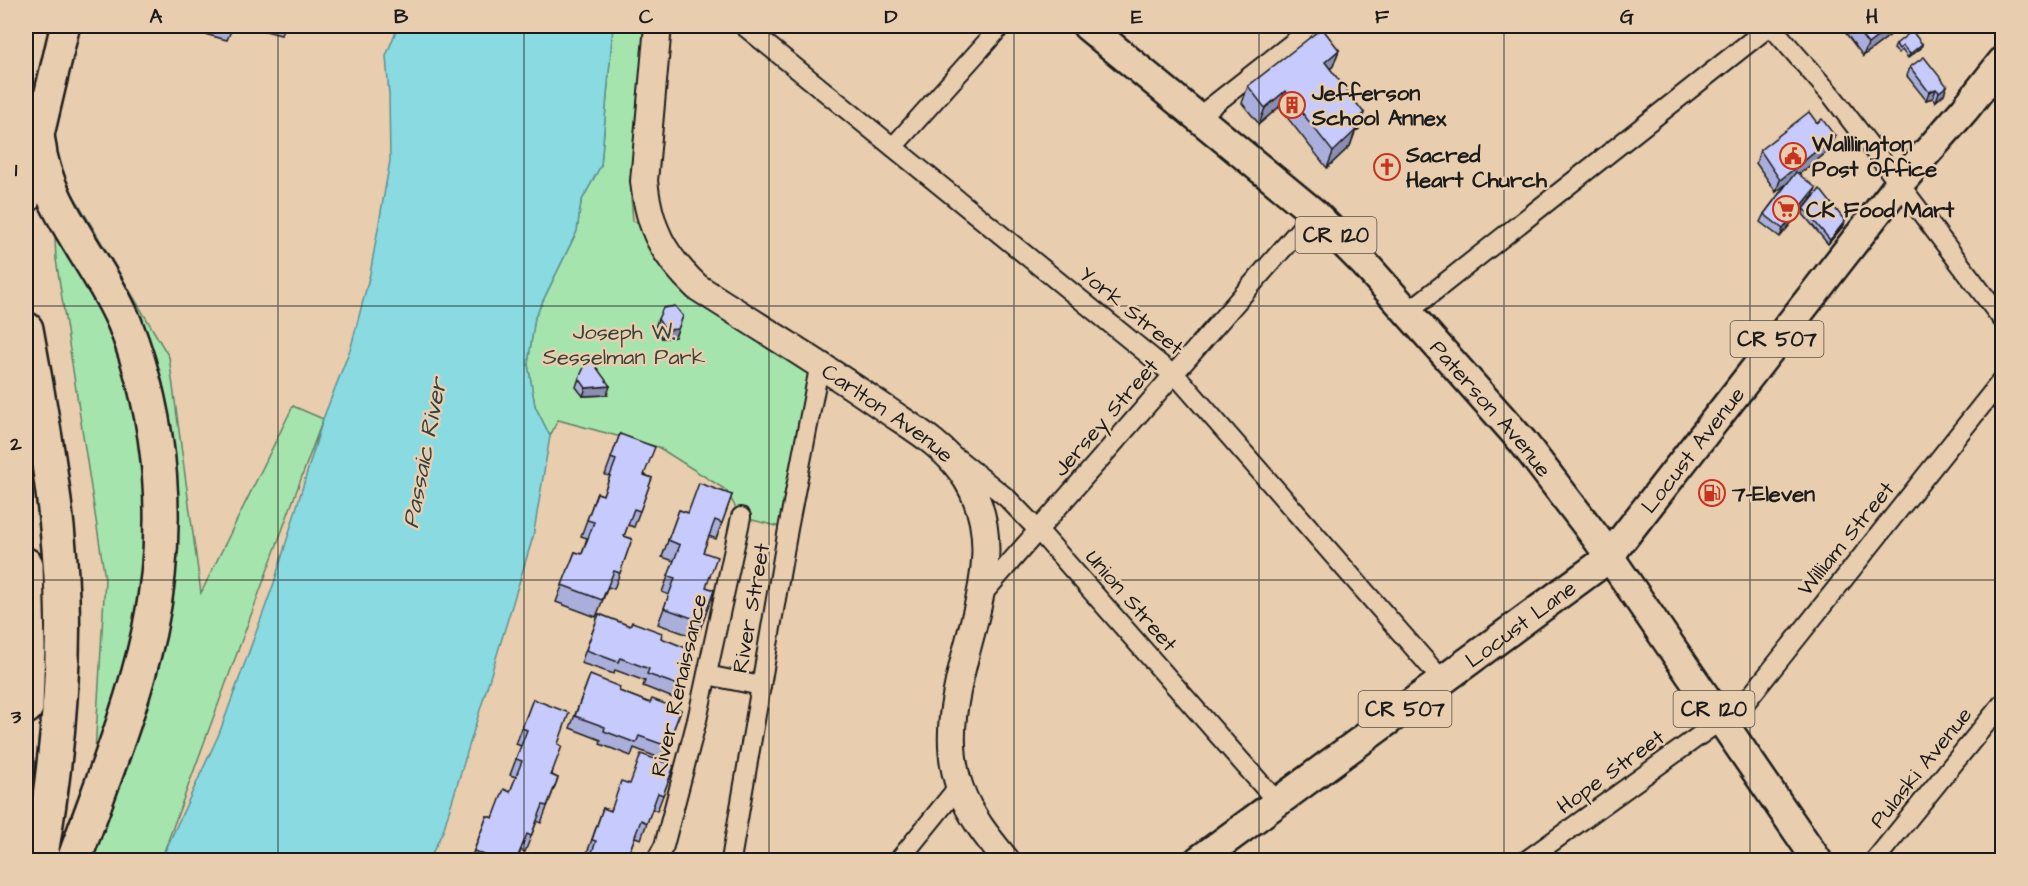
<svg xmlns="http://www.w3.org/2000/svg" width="2028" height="886" viewBox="0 0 2028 886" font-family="'Architects Daughter',sans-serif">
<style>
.green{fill:#a5e5ad;stroke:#608064;stroke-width:1.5}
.water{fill:#89dbe1;stroke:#5d8f92;stroke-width:1.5}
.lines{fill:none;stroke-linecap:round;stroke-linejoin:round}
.street-casing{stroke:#1c1c1c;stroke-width:22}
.secondary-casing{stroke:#1c1c1c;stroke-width:30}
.primary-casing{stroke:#1c1c1c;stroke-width:33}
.highway-casing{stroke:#1c1c1c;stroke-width:38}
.street{stroke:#e8cdaf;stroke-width:18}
.secondary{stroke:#e8cdaf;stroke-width:26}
.primary{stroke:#e8cdaf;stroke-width:28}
.highway{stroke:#e8cdaf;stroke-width:33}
.wall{fill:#aaaeda;stroke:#1c1c1c;stroke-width:1.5}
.shaded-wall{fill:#8b8db1;stroke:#1c1c1c;stroke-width:1.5}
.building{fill:#c6cafd;stroke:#1c1c1c;stroke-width:1.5}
.grid{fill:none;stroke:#1c1c1c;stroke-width:1.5;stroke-opacity:0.55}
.labels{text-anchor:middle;stroke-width:5;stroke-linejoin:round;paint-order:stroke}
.shield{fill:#e8cdaf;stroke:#595148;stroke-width:1.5}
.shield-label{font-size:21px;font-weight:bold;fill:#1c1c1c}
.poi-label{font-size:22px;font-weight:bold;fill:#1c1c1c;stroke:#e8cdaf;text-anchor:start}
.street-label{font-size:22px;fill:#1c1c1c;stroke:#e8cdaf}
.park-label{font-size:22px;fill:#374439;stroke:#e8cdaf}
.water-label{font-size:24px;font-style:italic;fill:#324243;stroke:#e8cdaf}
.neatline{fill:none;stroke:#1c1c1c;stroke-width:2}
.grid-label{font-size:20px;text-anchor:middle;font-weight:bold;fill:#1c1c1c}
</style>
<rect width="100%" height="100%" fill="#e8cdaf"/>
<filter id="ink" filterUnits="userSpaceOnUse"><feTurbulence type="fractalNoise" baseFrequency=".0167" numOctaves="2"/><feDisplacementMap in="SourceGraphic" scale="12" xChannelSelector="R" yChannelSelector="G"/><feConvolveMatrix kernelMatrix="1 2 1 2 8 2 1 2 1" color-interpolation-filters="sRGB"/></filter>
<g filter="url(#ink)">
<g class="green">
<path d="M613,26H647L638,145L631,197L633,221L653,228L664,250L820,363L788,529L741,517L726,490L658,447L558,420L550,436L535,406L528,364L535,317L577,231L581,202L601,165Z"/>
<path d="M51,157L169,357L201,593L293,406L323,419L161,860H81L92,805L105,579L56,259Z"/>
</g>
<path class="water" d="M398,26H613L601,165L581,202L577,231L535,317L528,364L535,406L550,436L533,537L443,831L429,860H161L219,734L274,583L323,419L351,347L370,274L390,161L389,95L386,56Z"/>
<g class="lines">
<defs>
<g id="street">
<path d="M744,26L1182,382L1443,681"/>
<path d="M1771,26L1833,97L2002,319"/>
<path d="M1198,117L1314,26"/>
<path d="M893,147L1001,26"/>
<path d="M1408,312L1770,26"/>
<path d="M957,458L1007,498L1038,530L1278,803"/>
<path d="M980,597L1314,213"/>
<path d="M707,675L761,686"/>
<path d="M1726,727L2002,380"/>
<path d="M656,860L664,846L697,720L741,517"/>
<path d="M731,860L788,529L820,363"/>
<path d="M899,860L959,786"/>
<path d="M1527,860L1721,720"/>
<path d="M1875,860L2002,704"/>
</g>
<g id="secondary">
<path id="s1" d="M658,26L644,181C649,228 663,255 697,287C759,327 823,365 884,408C911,427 941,443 961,471C1032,569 922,682 960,788C970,816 988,838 1006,860"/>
<path d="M26,201L37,148"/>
</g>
<g id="primary">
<path id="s2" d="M1087,26L1314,213L1364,263L1523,442L1598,540L1817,860"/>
<path d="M38,141L65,26"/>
<path id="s3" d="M1199,860L1610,557L1617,546L1900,183L1965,109L2002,62"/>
</g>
<g id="highway">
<path d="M38,141C44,207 100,263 125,324C163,422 171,529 149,632C132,710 101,785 74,860"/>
<path d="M26,329C42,418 59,508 62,598C65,687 55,774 40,860"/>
<path d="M26,565L28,646L26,707"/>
</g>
</defs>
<use href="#street" class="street-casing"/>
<use href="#secondary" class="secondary-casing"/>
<use href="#primary" class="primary-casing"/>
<use href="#highway" class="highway-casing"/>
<use href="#street" class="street"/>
<use href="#secondary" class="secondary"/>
<use href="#primary" class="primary"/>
<use href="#highway" class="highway"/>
</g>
<g class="wall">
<path d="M175,26H233L227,40Z"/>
<path d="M247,26H284L281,35Z"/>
<path d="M1846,26H1902L1863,56L1844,31Z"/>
<path d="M1896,44H1922L1921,48L1908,58L1902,50L1898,53L1894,49Z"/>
<path d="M1339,50L1333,66L1330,69L1359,129L1355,132L1350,146L1327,168L1279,107L1259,124L1242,103L1248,86Z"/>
<path d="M1910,67L1944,94L1936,101L1933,98L1926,100L1907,76Z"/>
<path d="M1831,149L1799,174L1813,196L1780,237L1760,222L1764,214L1787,183L1776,192L1756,163L1760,150Z"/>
<path d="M1804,209L1844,225L1828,244L1803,214Z"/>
<path d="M683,316L675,337L662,338L655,328L658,319Z"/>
<path d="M579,378L607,395L583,396L576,387Z"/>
<path d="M620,434L645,475L652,478L634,527L628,525L624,536L632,539L614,589L608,587L596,617L556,602L575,552L582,554L587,538L581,536L597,493L603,495L610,476L605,475Z"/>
<path d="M732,495L716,539L709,536L703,552L706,587L714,590L697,638L658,624L669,595L662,592L674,561L662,557L679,510L688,513Z"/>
<path d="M599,614L691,650L673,698L643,686L645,681L615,670L614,674L581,663Z"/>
<path d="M590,675L619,691L650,703L681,710L662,759L634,748L631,756L600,744L601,740L570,728Z"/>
<path d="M533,699L558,744L552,775L558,778L541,823L537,821L525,852L521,850L517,861H470L487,816L493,818L510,792L516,777L510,775L521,746L516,744Z"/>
<path d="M674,766L657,811L652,809L641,839L635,837L630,850L590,857L586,856L603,808L610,811L630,784Z"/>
</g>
<g class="shaded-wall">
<path d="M1891,26H1902L1863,56L1868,44Z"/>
<path d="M1922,44L1921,48L1908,58L1910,54Z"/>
<path d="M1339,50L1333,66L1319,78L1325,62Z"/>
<path d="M1947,86L1944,94L1936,101L1939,92Z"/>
<path d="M1936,89L1933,98L1926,100L1929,92Z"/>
<path d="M1285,91L1279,107L1259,124L1265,108Z"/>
<path d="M1364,113L1359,129L1355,132L1350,146L1327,168L1333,152L1351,124Z"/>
<path d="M1835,136L1831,149L1776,192L1780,180Z"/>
<path d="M1816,188L1813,196L1780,237L1783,229Z"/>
<path d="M1845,221L1844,225L1828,244L1830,240Z"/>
<path d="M678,329L675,337L662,338L665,330Z"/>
<path d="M610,386L607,395L583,396L586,388Z"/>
</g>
<g class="building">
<path d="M1854,26H1891L1868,44Z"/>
<path d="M1322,28L1339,50L1325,62L1364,113L1351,124L1356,130L1333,152L1285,91L1265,108L1248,86Z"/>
<path d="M1912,31L1922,44L1910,54L1903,46L1899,49L1896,44Z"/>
<path d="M1924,57L1947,86L1939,92L1936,89L1929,92L1910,67Z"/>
<path d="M1809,112L1817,123L1822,119L1835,136L1780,180L1760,150Z"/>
<path d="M1796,172L1816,188L1783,229L1764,214Z"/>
<path d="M1820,189L1845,221L1830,240L1804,209Z"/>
<path d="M675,306L683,316L678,329L665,330L658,319L663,308Z"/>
<path d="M589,357L610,386L586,388L579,378Z"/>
<path d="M620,434L655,447L644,475L652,478L640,511L634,509L624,536L632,539L620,573L614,571L602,600L562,585L575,552L582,554L594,522L587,520L597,493L603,495L616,460L611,458Z"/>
<path d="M699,483L732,495L722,523L715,520L703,552L717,557L706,587L714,590L703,622L664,608L675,578L668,576L680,545L668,540L679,510L688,513Z"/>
<path d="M599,614L630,626L632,622L662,633L661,638L691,650L678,685L647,674L649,669L620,658L618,662L586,650Z"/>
<path d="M590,675L620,687L619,691L650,703L652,699L681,710L667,746L639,736L636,743L604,731L605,727L575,716Z"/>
<path d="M533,699L569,713L558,744L562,746L551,775L558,778L547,806L543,805L531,836L527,834L516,861H500L474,851L487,816L493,818L504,789L510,792L522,761L516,759L527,730L522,728Z"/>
<path d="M641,754L674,766L663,795L658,793L647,823L641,820L630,850L635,852L632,861H589L596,841L592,840L603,808L611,811L621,781L630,784Z"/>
</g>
</g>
<path class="grid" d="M278,26V860M524,26V860M769,26V860M1014,26V860M1259,26V860M1504,26V860M1750,26V860M26,306H2002M26,580H2002"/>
<defs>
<symbol id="building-ring" viewBox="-11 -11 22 22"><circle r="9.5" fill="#e8cdaf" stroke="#c8321e" stroke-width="1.5"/><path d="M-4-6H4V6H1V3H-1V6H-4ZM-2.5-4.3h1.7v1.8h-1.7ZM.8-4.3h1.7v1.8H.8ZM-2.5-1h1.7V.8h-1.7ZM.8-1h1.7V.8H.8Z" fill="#c8321e"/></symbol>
<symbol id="civic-ring" viewBox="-11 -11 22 22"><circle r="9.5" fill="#e8cdaf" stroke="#c8321e" stroke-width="1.5"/><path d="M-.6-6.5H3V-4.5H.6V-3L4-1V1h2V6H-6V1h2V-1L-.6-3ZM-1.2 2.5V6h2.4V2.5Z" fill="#c8321e"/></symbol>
<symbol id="church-ring" viewBox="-11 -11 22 22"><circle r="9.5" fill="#e8cdaf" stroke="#c8321e" stroke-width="1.5"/><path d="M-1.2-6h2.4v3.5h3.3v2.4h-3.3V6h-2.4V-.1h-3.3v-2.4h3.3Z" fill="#c8321e"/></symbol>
<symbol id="supermarket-ring" viewBox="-11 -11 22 22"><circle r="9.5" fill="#e8cdaf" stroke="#c8321e" stroke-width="1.5"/><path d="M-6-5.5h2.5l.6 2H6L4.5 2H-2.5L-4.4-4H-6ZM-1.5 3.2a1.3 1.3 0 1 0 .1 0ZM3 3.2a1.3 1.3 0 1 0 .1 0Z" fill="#c8321e"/></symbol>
<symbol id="fuel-ring" viewBox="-11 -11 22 22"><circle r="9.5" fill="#e8cdaf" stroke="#c8321e" stroke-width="1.5"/><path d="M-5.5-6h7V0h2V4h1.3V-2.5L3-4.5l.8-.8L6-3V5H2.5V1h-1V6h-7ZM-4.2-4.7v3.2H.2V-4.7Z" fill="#c8321e"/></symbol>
</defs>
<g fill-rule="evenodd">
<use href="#building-ring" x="1277" y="90" width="30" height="30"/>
<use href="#civic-ring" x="1778" y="141" width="30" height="30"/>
<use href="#church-ring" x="1372" y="152" width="30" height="30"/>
<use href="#supermarket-ring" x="1771" y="194" width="30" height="30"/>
<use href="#fuel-ring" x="1697" y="478" width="30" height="30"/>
</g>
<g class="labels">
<g class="shield">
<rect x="1295.5" y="217" width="81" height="36" rx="4.5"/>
<rect x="1730.5" y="321" width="93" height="36" rx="4.5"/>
<rect x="1358.5" y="691" width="93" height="36" rx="4.5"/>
<rect x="1673.5" y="691" width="81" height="36" rx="4.5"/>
</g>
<g class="shield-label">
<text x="1336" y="242">CR 120</text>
<text x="1777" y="346">CR 507</text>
<text x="1405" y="716">CR 507</text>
<text x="1714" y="716">CR 120</text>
</g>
<g class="poi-label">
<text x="1312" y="100">Jefferson<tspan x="1312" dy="25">School Annex</tspan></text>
<text x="1812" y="151">Walllington<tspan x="1812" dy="25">Post Office</tspan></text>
<text x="1406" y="162">Sacred<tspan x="1406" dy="25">Heart Church</tspan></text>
<text x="1806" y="217">CK Food Mart</text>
<text x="1732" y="501">7-Eleven</text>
</g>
<g class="street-label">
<text transform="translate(1132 310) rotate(39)" y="8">York Street</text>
<text dy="8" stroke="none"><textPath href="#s2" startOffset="558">Paterson Avenue</textPath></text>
<text dy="8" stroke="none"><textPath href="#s1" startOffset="506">Carlton Avenue</textPath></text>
<text transform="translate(1105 417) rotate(-49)" y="8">Jersey Street</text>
<text dy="8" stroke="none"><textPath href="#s3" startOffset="646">Locust Avenue</textPath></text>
<text transform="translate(1845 538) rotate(-51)" y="8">William Street</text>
<text transform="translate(1132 600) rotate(49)" y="8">Union Street</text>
<text transform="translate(750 608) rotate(-80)" y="8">River Street</text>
<text dy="8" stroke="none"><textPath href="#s3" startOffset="399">Locust Lane</textPath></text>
<text transform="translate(678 685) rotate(-77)" y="8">River Renaissance</text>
<text transform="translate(1920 767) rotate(-51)" y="8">Pulaski Avenue</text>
<text transform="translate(1610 771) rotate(-36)" y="8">Hope Street</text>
</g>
<g class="park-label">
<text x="624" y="339">Joseph W.<tspan x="624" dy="25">Sesselman Park</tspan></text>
</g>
<g class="water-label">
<text transform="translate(424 453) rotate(-79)" y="8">Passaic River</text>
</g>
</g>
<rect width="2028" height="886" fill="none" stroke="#e8cdaf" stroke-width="66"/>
<rect x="33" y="33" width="1962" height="820" class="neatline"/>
<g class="grid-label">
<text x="156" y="23">A</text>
<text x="401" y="23">B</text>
<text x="646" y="23">C</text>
<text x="891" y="23">D</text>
<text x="1137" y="23">E</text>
<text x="1382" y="23">F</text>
<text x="1627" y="23">G</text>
<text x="1872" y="23">H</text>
<text x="16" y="176">1</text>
<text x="16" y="450">2</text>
<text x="16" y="723">3</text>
</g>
</svg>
